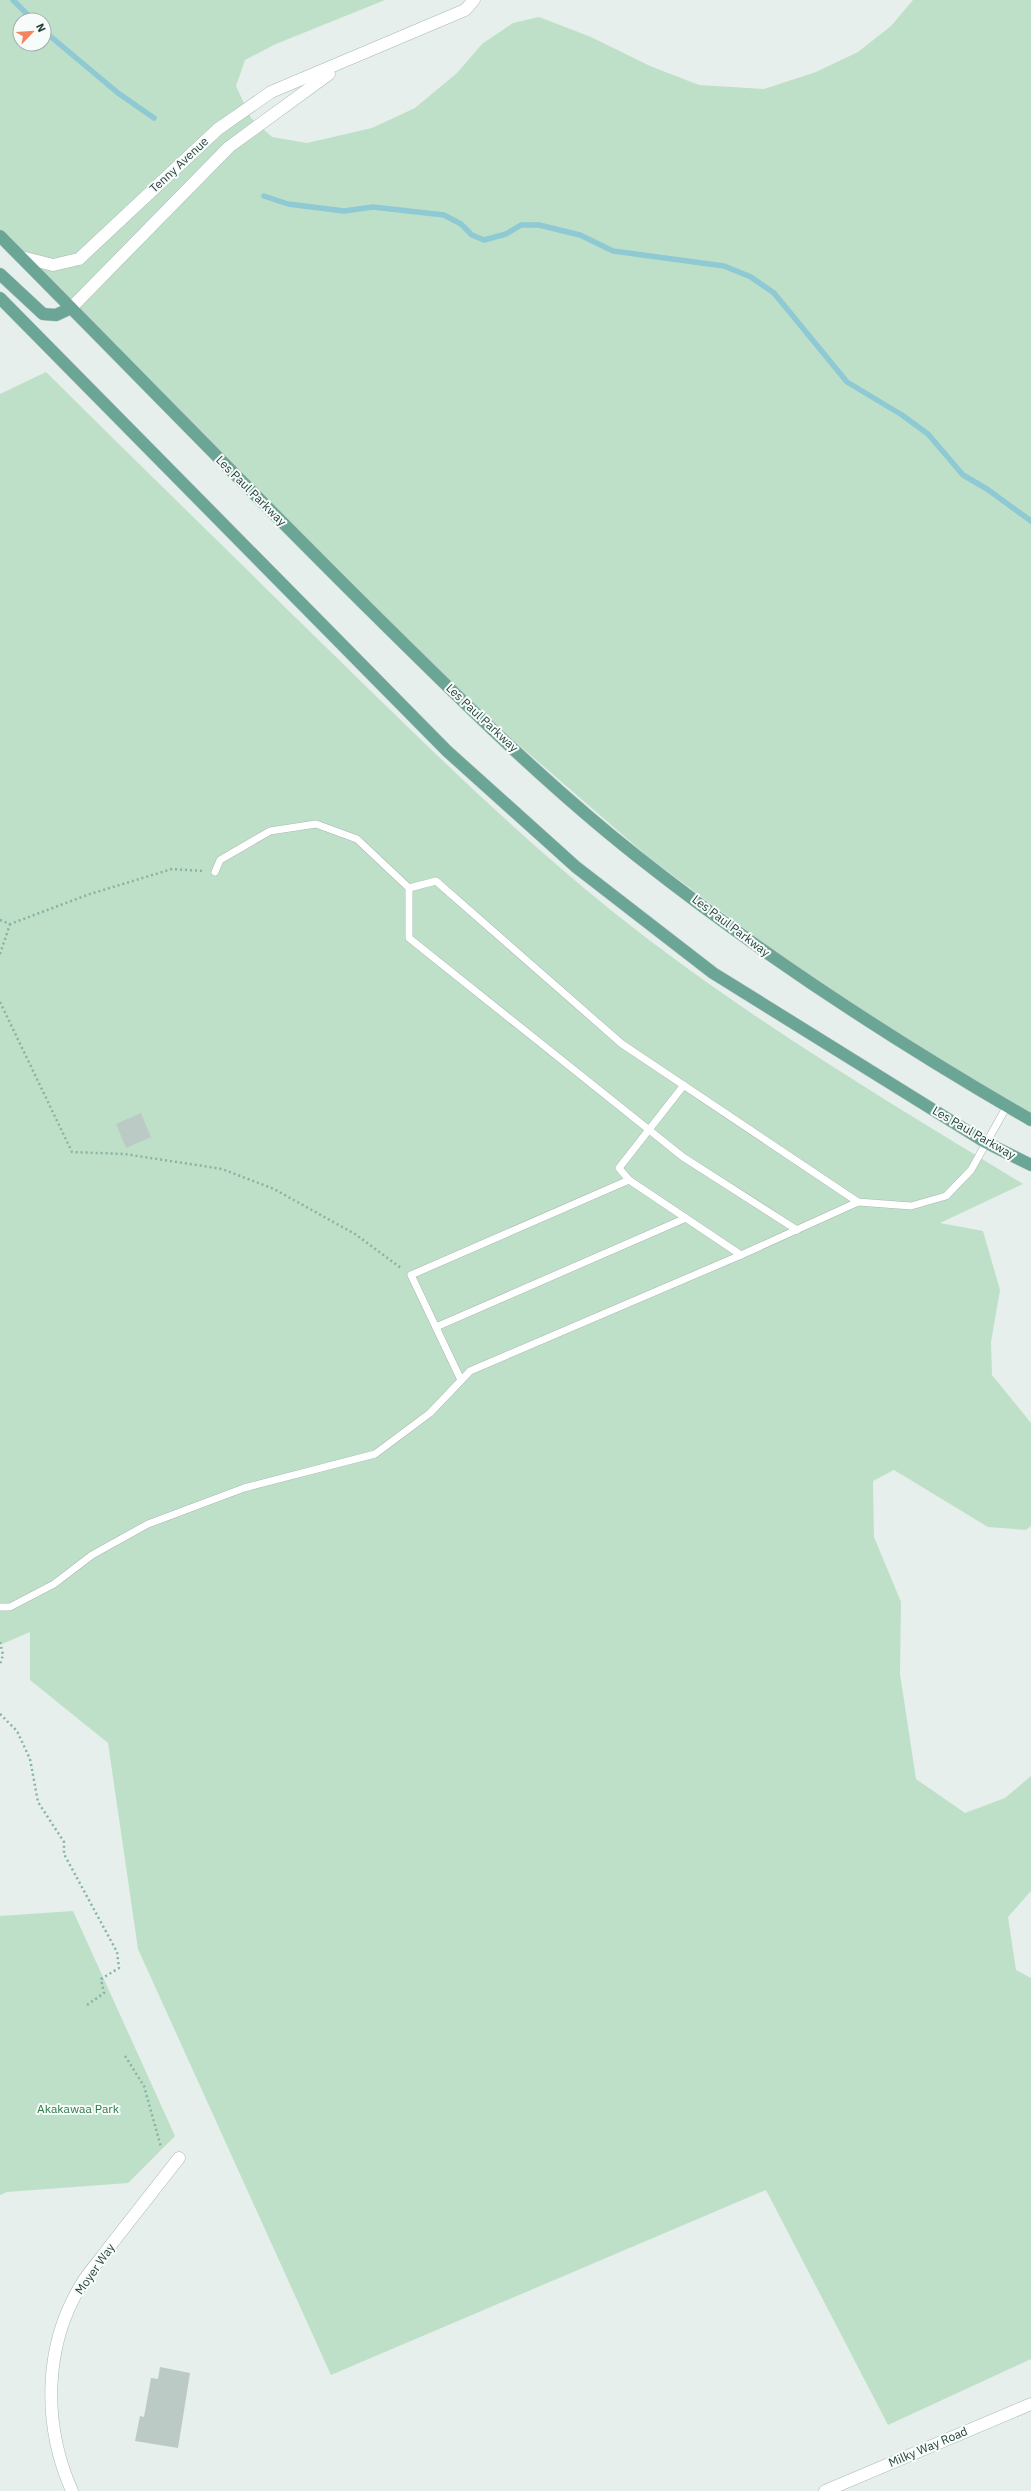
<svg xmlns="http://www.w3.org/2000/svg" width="1031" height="2491" viewBox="0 0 1031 2491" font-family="'IBM Plex Sans',sans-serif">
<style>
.green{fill:#bfe0c8;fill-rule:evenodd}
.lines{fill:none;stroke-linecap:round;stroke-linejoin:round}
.stream{stroke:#8ec9d4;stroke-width:5.5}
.building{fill:#bbcac4}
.service-casing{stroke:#a8b8b2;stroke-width:8}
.minor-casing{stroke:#a8b8b2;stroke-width:13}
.primary-casing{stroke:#c2cac8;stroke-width:13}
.path{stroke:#86b3a5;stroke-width:2.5;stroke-dasharray:2 3;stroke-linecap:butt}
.service{stroke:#fff;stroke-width:7}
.minor{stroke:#fff;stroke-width:12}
.primary{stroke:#6aa596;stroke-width:12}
.labels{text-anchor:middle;stroke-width:4;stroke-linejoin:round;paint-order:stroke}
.street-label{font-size:12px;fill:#24423a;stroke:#f7fbf9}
.park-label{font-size:12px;fill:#2d7a4b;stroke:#f7fbf9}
</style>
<rect width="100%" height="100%" fill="#e6efeb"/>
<g class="green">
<path d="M0,0H385L276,44L245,60L236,86L251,118L272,137L307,143L372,128L415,108L457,73L482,44L513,23L539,17L591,37L650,66L699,85L764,89L816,72L858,52L891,26L913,0H1031V1113L944,1063L794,966L647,856L490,720L336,569L0,230ZM20,20H44V44H20Z"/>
<path d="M46,372C142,467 238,561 334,655C425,744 514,832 612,911C741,1014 883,1099 1023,1184L940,1223L983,1231L1000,1290L991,1342L992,1375L1031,1423V1526L1026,1530L988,1527L894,1470L873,1481L874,1537L901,1602L900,1674L916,1779L965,1813L1005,1798L1031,1776V1891L1008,1917L1016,1970L1031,1978V2359L888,2425L766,2190L331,2375L138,1949L108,1743L30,1680V1632L0,1645V394Z"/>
<path d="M73,1911L175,2136L128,2183L7,2192L0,2195V1916Z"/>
</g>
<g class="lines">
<g class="stream">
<path d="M13,0L33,20"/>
<path d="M44,31L118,93L154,118"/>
<path d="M264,196L288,204L344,211L373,207L444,215L461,224L472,235L484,240L506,234L521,225H539L580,235L613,251L724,266L751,277L774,293L847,382L902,415L928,434L963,475L987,489L1031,521"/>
</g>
</g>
<g class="building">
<path d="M141,1113L151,1137L126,1148L116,1124Z"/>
<path d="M160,2367L190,2373L178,2448L135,2441L140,2416L144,2417L151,2378L158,2379Z"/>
</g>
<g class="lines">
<defs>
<g id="service">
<path d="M215,872L220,860L270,831L316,824L357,839L409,888V938L683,1157L797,1230"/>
<path d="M409,888L436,881L622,1044L858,1202L911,1206L946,1196L971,1170L1007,1106"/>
<path d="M629,1180L741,1255"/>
<path d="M436,1327L686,1218"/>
<path d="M461,1380L411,1275L629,1180L619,1168L684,1085"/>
<path d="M0,1607H10L54,1584L92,1555L148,1524L244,1488L375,1454L430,1413L470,1371L741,1255L858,1202"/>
</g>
<g id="minor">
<path d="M21,257L53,265L79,259L218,129L271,92L465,10L474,0"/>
<path d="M71,308L229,147L329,74"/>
<path d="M72,2491C43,2426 43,2347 81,2285C89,2271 101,2259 110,2246C133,2217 156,2187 179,2158"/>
<path d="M825,2491L1031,2404"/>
</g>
<g id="primary">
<path d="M0,236C124,361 246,487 371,611C457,696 543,782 638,857C762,955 894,1041 1031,1120"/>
<path d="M0,274L43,314L56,315L71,308"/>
<path d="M0,298L447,751L576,867L713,973L985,1142L1031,1165"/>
</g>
</defs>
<use href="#service" class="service-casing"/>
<use href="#minor" class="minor-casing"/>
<use href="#primary" class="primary-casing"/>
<g class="path">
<path d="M0,920L10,924L90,894L172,869L203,871"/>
<path d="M0,954L10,924"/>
<path d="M0,1002L72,1152L125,1154L222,1169L274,1189L355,1234L401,1268"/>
<path d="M0,1642L3,1655L0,1664"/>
<path d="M0,1714L17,1731L30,1759L38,1802L64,1842V1854L117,1952L119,1968L101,1979L104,1993L87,2005"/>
<path d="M125,2056L144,2086L161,2147"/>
</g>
<use href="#service" class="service"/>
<use href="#minor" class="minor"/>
<use href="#primary" class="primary"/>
</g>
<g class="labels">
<g class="street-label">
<text transform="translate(179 165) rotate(-43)" y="4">Tenny Avenue</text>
<text transform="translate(251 491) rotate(45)" y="4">Les Paul Parkway</text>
<text transform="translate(482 718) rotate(43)" y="4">Les Paul Parkway</text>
<text transform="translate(731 926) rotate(37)" y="4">Les Paul Parkway</text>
<text transform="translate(974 1133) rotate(30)" y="4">Les Paul Parkway</text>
<text transform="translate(95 2269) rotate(-55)" y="4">Moyer Way</text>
<text transform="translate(928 2447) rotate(-23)" y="4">Milky Way Road</text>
</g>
<g class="park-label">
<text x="78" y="2113">Akakawaa Park</text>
</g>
</g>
<g transform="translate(32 32) rotate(65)"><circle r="19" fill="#f7fbf9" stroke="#a3b1ad"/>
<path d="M0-3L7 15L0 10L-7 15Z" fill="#f4845f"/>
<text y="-6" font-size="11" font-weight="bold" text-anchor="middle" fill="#24423a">N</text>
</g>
</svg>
